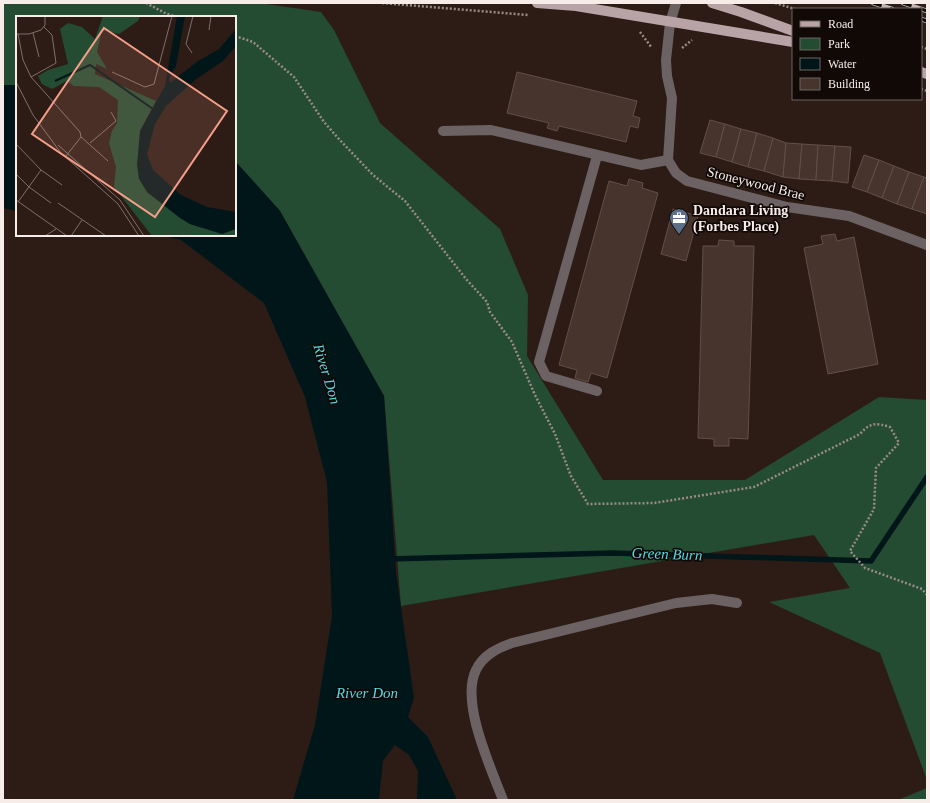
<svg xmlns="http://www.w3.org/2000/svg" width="930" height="803" viewBox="0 0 930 803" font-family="'Times New Roman',serif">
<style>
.green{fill:#234c33}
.water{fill:#001619}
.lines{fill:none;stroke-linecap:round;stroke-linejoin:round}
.stream{stroke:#001619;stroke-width:5.5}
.building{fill:#46342d;stroke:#624f48}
.path{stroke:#9a8b87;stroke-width:2.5;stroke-dasharray:2 2;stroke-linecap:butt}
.lane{stroke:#6c6263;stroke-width:10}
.street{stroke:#6c6263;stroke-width:10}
.primary{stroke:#b8a4a6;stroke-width:10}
.rail-casing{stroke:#c4b7b2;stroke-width:4.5}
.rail{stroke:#100906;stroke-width:3;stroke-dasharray:9;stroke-linecap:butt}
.labels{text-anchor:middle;stroke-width:3.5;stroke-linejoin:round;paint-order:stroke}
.street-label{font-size:14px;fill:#f8ece8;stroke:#100906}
.poi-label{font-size:14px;font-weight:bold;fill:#f8ece8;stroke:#100906;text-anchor:start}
.water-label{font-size:15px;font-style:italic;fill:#56d9e5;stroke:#100906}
.inset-river{fill:none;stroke:#001619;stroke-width:2}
.inset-road{fill:none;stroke:#7e6f6a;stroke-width:1}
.view{fill:#f49e88;fill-opacity:0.15;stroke:#f49e88;stroke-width:2}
.inset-edge{fill:none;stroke:#f8ece8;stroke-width:2}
</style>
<rect width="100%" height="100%" fill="#2d1c16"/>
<g class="green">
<path d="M3,3H260L321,12L334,30L380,123L500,229L528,295L527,356L603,480H745L879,397L927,400V780L880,653L769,602L850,588L814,535L401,606L384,396L280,211L235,161V17H17V85H3Z"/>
<path d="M927,788V800H898Z"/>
</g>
<g class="water">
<path d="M3,85H17V211L3,208Z"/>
<path d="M235,161L280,211L384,396L396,572L414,698L408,717L428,737L457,800H417L418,771L409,755L395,745L383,761L379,800H293L315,725L332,616L327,482L305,397L264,303L181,240L160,235H235Z"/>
</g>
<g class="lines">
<path class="stream" d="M389,559L613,553L871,561L927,477"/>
</g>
<g class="building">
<path d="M517,72L637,101L633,116L640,118L638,128L630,126L626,142L559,126L557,131L547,128L549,123L507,113Z"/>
<path d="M710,120L725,124L716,157L700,153Z"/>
<path d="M725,124L741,129L732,162L716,157Z"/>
<path d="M741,129L757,133L748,167L732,162Z"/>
<path d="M757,133L773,138L764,171L748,167Z"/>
<path d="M773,138L786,143L783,177L764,171Z"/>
<path d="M786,143L802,144L799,179L783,177Z"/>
<path d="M802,144L818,145L816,180L799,179Z"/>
<path d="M818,145L835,146L832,181L816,180Z"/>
<path d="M835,146L851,147L848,183L832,181Z"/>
<path d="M864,155L879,160L867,192L852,187Z"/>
<path d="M879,160L894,166L882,198L867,192Z"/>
<path d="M894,166L909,172L897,204L882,198Z"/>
<path d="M909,172L924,177L912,209L897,204Z"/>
<path d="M924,177L927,178V214L912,209Z"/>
<path d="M629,179L643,183L642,188L658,193L607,378L591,373L588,382L575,378L577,370L559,365L609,181L627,186Z"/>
<path d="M673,209L698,216L686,261L661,254Z"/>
<path d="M835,234L837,241L854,237L878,364L828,374L804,248L823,244L821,236Z"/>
<path d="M719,240L734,241V246H754L748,439L729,438V446H714V439L698,438L703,246H718Z"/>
</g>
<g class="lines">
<g class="path">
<path d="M146,3L165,13L176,17"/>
<path d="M382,3L528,15"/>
<path d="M775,3L795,9"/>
<path d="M640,32L652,48"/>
<path d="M235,36L253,42L294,77L324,122L338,138L373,175L405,201L466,279L487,302L490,312L512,342L535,395L555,434L571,476L588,504L654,503L754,487L860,434C870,422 877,423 890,427L899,443L876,468L874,509L850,551L865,568L922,589L927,595"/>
<path d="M921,47L927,49"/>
<path d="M682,48L692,40"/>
<path d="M921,89L927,91"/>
</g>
<g class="lane">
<path d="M443,131L491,130L641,165L668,160"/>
<path d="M597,391L546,376L539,362L597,156"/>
<path d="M503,800C491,768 460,702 476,670C483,655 498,648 512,643L676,603L712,599L737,603"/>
</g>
<path class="street" d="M676,3L670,23L666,60L667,76L672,98L668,160L676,173L687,181L787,207L849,216L927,245"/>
<g class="primary">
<path d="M537,3L576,6L793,42"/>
<path d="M712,3L741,12L793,31"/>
<path d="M921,72L927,74"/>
</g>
<defs>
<g id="rail">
<path d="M873,3L892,9"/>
<path d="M903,3L927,11"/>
<path d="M921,19L927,21"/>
</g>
</defs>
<use href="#rail" class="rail-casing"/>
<use href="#rail" class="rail"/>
</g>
<defs>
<symbol id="office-pin" viewBox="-11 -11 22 30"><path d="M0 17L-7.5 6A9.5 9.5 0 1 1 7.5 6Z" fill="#5c6f8a" stroke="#100906"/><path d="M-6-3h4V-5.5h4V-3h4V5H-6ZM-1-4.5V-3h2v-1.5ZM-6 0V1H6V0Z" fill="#fff"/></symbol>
</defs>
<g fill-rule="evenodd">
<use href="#office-pin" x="668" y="207" width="22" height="30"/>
</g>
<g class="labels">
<g class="street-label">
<text transform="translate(756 183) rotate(14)" y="5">Stoneywood Brae</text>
</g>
<g class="poi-label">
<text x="693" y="215">Dandara Living<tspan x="693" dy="16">(Forbes Place)</tspan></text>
</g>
<g class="water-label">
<text transform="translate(327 374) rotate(73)" y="5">River Don</text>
<text transform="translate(667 554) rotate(2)" y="5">Green Burn</text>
<text x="367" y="698">River Don</text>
</g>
</g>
<g transform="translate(16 16)">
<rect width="220" height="220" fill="#2d1c16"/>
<path d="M87,0H124L122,5L103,18L86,14L81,36L91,53L80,48L79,58L140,85L124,115L131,176L174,208L187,212L220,213V220H136L98,171L100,151L93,127L96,115L101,107L102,84L83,71L58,70L51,65L36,73L26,68L22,60L32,54L52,48L44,13L52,7L66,11L79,23Z" fill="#234c33"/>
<path d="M161,0H169L160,50L153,62L154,67L182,45L203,33L220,13V30L207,45L179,64L150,90L139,108L131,138L137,154L165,179L191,191L220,196V213L206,218L174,208L164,202L131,176L123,163L121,149L124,115L149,70Z" fill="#001619"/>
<path class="inset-river" d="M39,65L74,49L137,93"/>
<path class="inset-road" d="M193,14L195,0M17,17L23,41M0,18H13L25,14L29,9V0M2,18L7,44L15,61L64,116L65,121L50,140M176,37L170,28L177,0M96,56L129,71L138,68L156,0M15,61L40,47L36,19L28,11M0,66L17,99L45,137L102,188L123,220M65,121L92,145M74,127L100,105L95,96M0,128L25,154L46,169M42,129L104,184L128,220M0,158L13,171L35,187M0,184L51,220M2,186L25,154M42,187L90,220M29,220L40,213M55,220L66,204"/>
<path class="view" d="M88,12L211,95L139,201L16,118Z"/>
<rect width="220" height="220" class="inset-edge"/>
</g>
<rect width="930" height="803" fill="none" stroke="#f8ece8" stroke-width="8"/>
<rect x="792" y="8" width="130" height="92" fill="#100906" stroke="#6d6460"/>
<rect x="800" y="21" width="20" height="6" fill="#b8a4a6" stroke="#6d6460"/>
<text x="828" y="28" font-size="12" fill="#f8ece8">Road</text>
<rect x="800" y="38" width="20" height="12" fill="#234c33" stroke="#6d6460"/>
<text x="828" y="48" font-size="12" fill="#f8ece8">Park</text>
<rect x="800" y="58" width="20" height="12" fill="#001619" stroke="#6d6460"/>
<text x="828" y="68" font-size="12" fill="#f8ece8">Water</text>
<rect x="800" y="78" width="20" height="12" fill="#46342d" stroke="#6d6460"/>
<text x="828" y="88" font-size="12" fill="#f8ece8">Building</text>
</svg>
